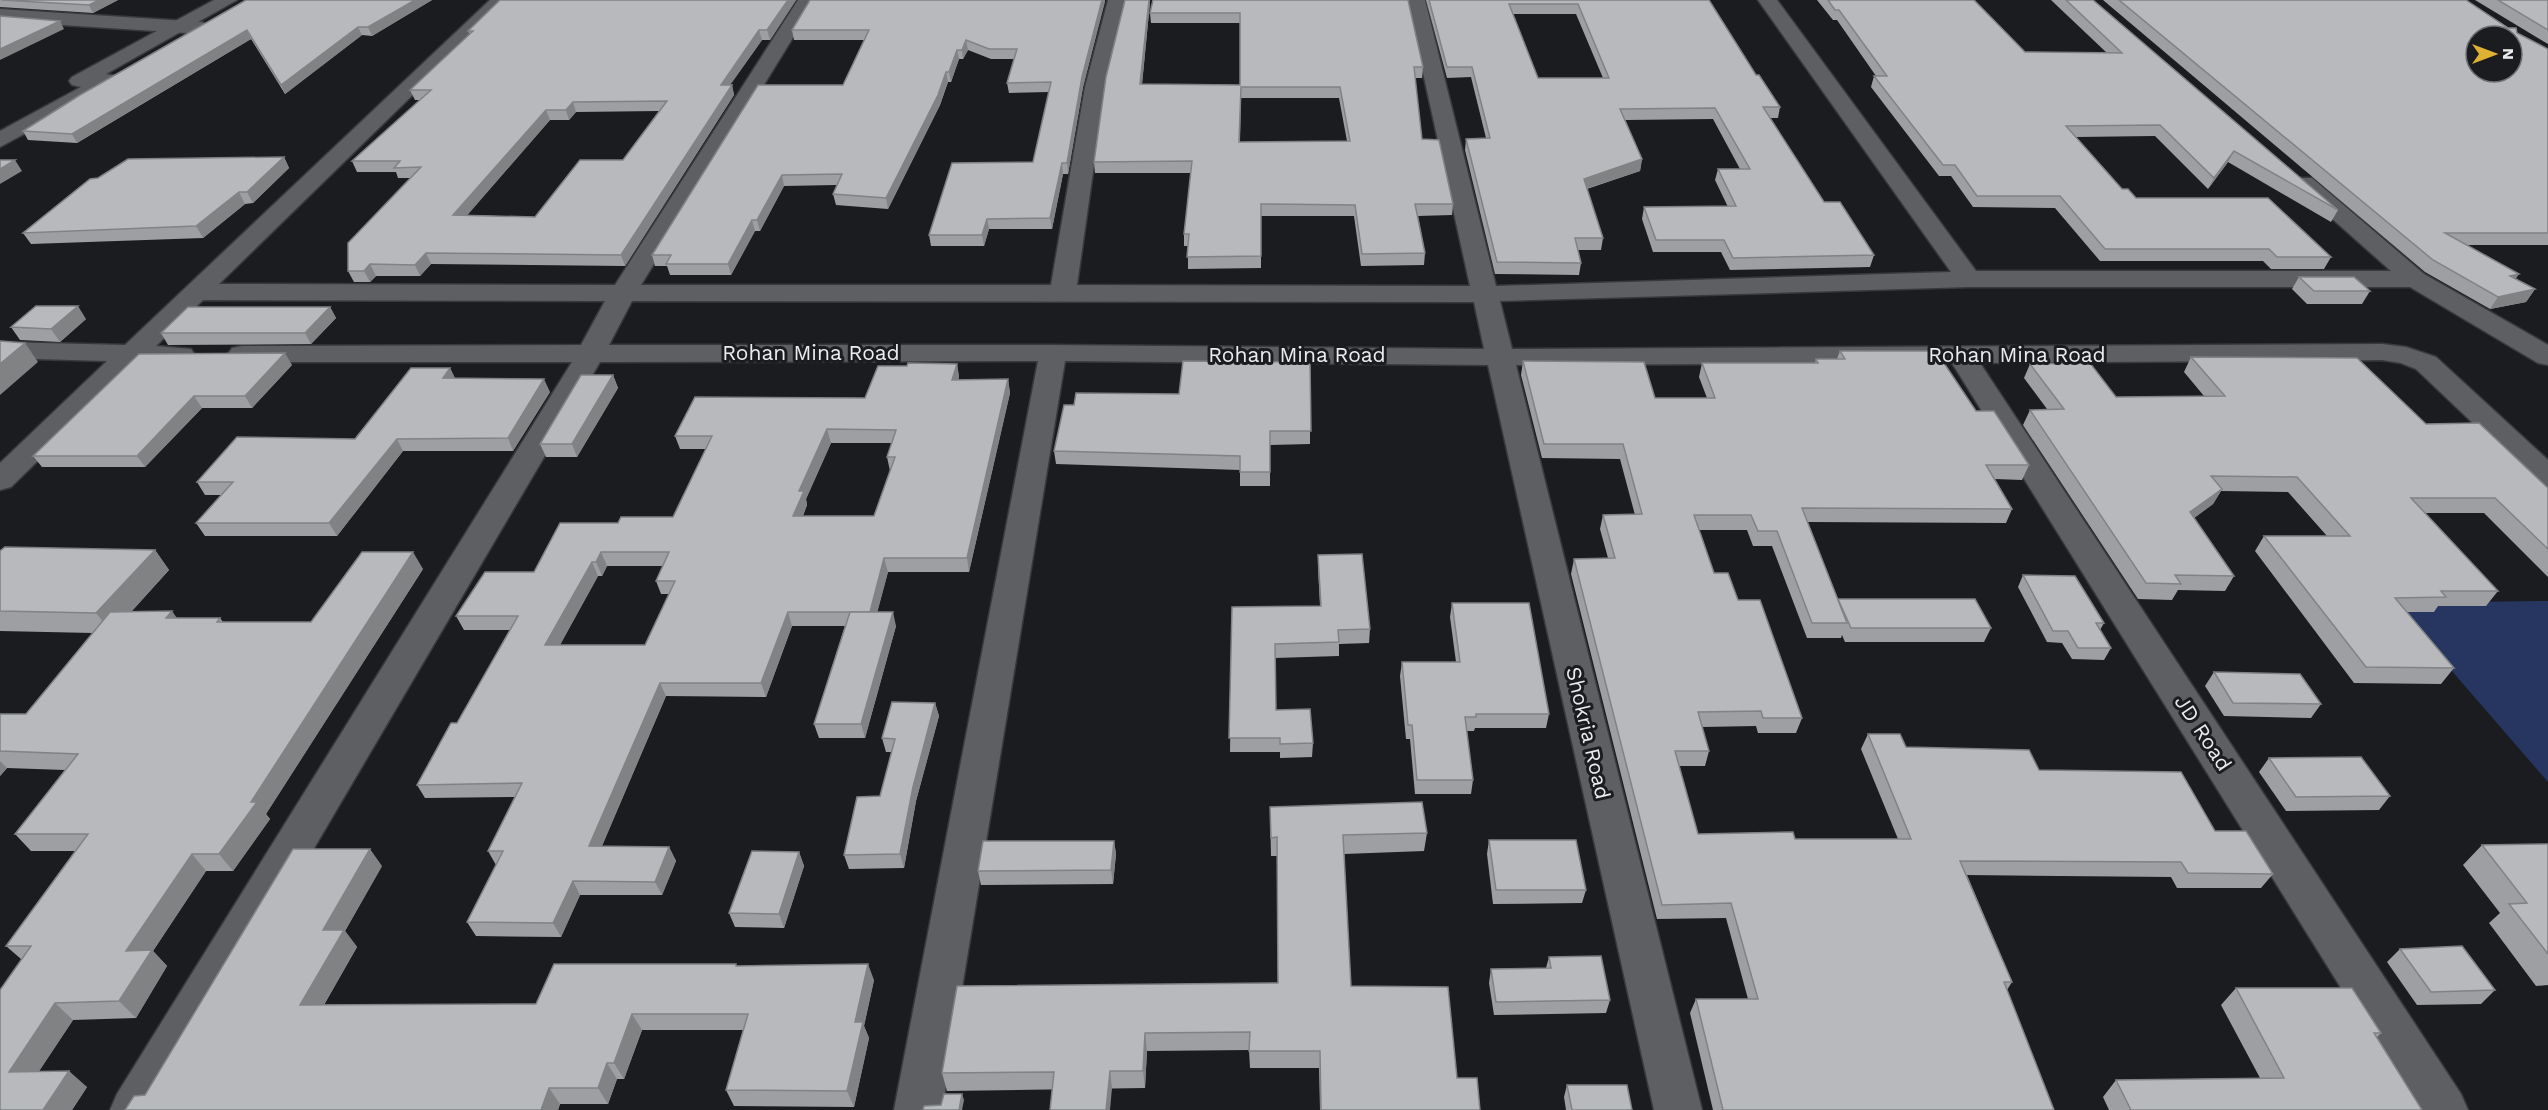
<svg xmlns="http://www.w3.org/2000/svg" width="2548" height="1110" viewBox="0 0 2548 1110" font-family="'Work Sans',sans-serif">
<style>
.green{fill:#273661}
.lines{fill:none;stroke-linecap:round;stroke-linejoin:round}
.street-casing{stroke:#38393c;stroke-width:3}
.secondary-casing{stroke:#38393c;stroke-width:3}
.street{fill:#5d5f63;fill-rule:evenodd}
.secondary{fill:#5d5f63;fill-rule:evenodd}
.wall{fill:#9d9fa3;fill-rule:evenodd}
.shaded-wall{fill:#808284}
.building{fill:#b7b9bd;stroke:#808284;stroke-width:1.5;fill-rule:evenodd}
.labels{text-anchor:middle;stroke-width:6;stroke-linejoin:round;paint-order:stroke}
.street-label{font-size:21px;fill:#ebecee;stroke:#1b1c20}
</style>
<rect width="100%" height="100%" fill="#1b1c20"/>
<path class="green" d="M2548,601V782L2393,603Z"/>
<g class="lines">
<defs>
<g id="street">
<path d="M490,0H510L219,284L615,285L798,0H816L641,285H1051L1085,87L1108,0H1126L1105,87L1077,285L1470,286L1407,0H1425L1496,286L1951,272L1758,0H1777L1976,271H2391L2292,183L2296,178H2312L2424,274L2548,345V365L2538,363L2410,287H1969L1500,301L1512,349L2382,344L2406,347L2436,357L2548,460V487L2537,484L2416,369L2401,363L2382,360L1980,363L2461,1094L2468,1110H2417L1952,363L1516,365L1702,1110H1654L1488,365L1065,361L942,1110H894L1038,361L600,362L160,1110H110L117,1094L572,362H242L232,360L228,354L232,348L242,346L581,345L605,301L203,300L156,346L191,349L195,355L191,361L181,363L139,362L11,487L0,490V463L107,361L0,358V342L125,345ZM632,301L1474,302L1484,349L1053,345H609Z"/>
<path d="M0,9L202,22L212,28L202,34L0,21Z"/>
</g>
<path id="secondary" d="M214,0H237L106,74L116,76L119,80L116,84L0,147V131L81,87L72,85L69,81L72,77Z"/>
</defs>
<use href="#street" class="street-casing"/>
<use href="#secondary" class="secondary-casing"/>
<use href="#street" class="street"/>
<use href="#secondary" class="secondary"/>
</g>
<g class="wall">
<path d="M0,0H118L93,13L0,7Z"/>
<path d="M246,0H432L372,36L362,35L285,94L251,39L77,143L28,140L23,131Z"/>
<path d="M796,0L770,40H762L730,85H732L734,95L625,266L431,264L420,276H376L370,282H354L348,271L411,178H398L396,172H357L352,161L420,100H415L410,90L470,34L468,31ZM659,111L623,160L535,217L467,215L550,120H569L576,112Z"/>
<path d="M810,0H1105L1083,87L1068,174H1063L1052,229H989L984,246H931L929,235L1033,162L1049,92L1009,93L1007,83L1014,59H991L968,50L963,59H959L951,82H948L940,105L888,209L836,205L833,194L837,185L784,186L760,231H755L731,275H670L667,266H655L652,255L843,85L865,40H794L792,30Z"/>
<path d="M1408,0L1423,67L1422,78H1415L1422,139L1453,204L1452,215L1418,216L1425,253L1424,265L1361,266L1354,216H1261V268L1188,269V246H1184V234L1191,173H1095L1094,162L1150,2L1142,84L1240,85V23H1151L1150,13ZM1241,98H1339L1347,141L1240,142Z"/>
<path d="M1426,0H1709L1756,75L1780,107L1778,118H1770L1824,202L1874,255L1870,267L1730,270L1721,252H1653L1642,219L1644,207H1728L1715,180L1718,169H1740L1713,119L1625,120L1642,159L1640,171L1587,189L1603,238L1601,250H1578L1581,263L1579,275L1495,274L1465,150L1466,139L1486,138L1471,77L1447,78ZM1513,14H1576L1603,78H1538Z"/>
<path d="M1817,0H1974L2025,52L2107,53L2051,0H2093L2338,210L2331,222L2228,162L2208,189L2155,136L2076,137L2122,189L2136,198L2331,257L2324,269H2271L2263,261H2100L2055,208L1973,207L1951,176H1939L1871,87L1874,76H1876L1837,20H1833Z"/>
<path d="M2103,0H2466L2517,33L2548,49V245H2467L2516,279L2535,289L2526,302L2490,309L2425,272Z"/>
<path d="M2475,0H2548V44Z"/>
<path d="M284,157L289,168L253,203L245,204L203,238L31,244L23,233L98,178Z"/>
<path d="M2299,277L2370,291L2362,304H2307L2292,289Z"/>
<path d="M330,307L336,318L311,344L168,345L161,333Z"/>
<path d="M86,319L60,342L20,340L11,327Z"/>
<path d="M1840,351L1976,411L2029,465L2022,480L1995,479L2012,509L2006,523L1807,522L1838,599L1991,628L1984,642H1845L1842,635L1841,638H1807L1772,546H1753L1747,530H1699L1714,573L1738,600L1802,718L1796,733H1758L1756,726L1702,727L1709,751L1705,766H1679L1698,834L1795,839H1898L1861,749L1868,734L1906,747L2039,770L2215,831L2273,874L2261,888H2177L2171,877L1967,875L2012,982L2007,990L2054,1110H1713L1690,1013L1696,999H1748L1726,918L1657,919L1571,574L1574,559L1608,558L1600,529L1603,515H1635L1620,459L1542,458L1521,375L1523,361L1655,398H1707L1699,377L1702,363H1815L1816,359H1837Z"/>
<path d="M139,354L292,365L252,408H202L145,467H42L33,456Z"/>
<path d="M2191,357L2426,424L2548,488V577L2484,513H2425L2498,591L2486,606H2438L2434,612H2407L2454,668L2441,684L2354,683L2255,551L2264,536H2327L2288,492L2221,491L2213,504L2194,518L2234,576L2225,591L2178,590L2172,600L2138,599L2023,425L2030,410L2047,409L2024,378L2030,364L2116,397L2204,396L2184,372Z"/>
<path d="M1310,362V444L1270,445V486H1240V470L1056,464L1054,451L1074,405L1179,394Z"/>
<path d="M957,364L959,377L958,380L1008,379L1010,393L969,572H888L877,612L896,626L865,738H819L814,724L845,626H792L766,697L666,696L602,846L669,847L676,861L662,895H580L561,937L476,936L467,922L496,865L488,851L515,797L425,798L417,785L457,723L511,630H464L456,616L618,523L673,517L706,449H680L675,436L865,398L907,366ZM831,443H892L887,457L890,471L874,516H803L807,505L806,499ZM607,566H663L656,581L661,594H669L645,645H560L598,576H602Z"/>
<path d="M450,368L455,378L550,392L513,451H403L337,536H205L196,523L221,495H205L197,482L355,439Z"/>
<path d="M613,375L618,388L577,457H546L540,444Z"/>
<path d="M155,550L169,570L131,612L178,618H220L223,622H311L423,569L266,814L270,819L233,871H206L153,951L167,966L136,1018L73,1020L39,1071L87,1087L72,1110H0L21,959L6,946L75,851H31L15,834L65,770L7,768L0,776V714H26L93,633L0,631V551Z"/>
<path d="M1318,555L1370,629L1369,643L1339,644V656L1275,658L1276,710L1313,743L1312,757L1280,758V752H1230L1232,607L1320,606L1318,568Z"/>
<path d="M2023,575L2104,623L2100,630L2111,648L2104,660L2072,659L2062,643L2047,642L2018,587Z"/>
<path d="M1452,603L1549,714L1546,728H1475L1474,731H1466L1473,780L1471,794H1415L1410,739H1406L1400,676L1402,662H1456L1450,617Z"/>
<path d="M2214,672L2321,704L2311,718L2224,716L2205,686Z"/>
<path d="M935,703L939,716L916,801L904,868L849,869L844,855L880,796L892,752H886L882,738Z"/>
<path d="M2269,758L2390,796L2379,810L2286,811L2259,772Z"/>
<path d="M1270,807L1427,833L1424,851L1344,854L1351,986L1457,1078L1480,1110H1320L1319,1068H1250L1249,1050L1147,1051L1145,1088L947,1091L942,1073L1278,983L1277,856H1271Z"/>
<path d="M1489,840L1586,890L1582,903L1493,904L1487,854Z"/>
<path d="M1114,841L1116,854L1113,884L981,885L978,871Z"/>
<path d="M2548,844V985L2536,986L2489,923L2500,913L2463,865L2482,845Z"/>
<path d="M799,852L804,866L784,928L735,927L729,913Z"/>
<path d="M382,866L345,931L357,947L324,1005L536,1004L737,966L874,980L864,1026L869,1038L854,1107L734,1106L726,1090L743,1030H642L624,1079H617L608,1104H560L558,1110H125L145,1095Z"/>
<path d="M2400,949L2495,990L2481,1004L2417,1005L2387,962Z"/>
<path d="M1549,957L1610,1000L1606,1013L1494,1015L1489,983L1491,969L1546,968Z"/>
<path d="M2236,988L2381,1033L2377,1037L2422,1110H2109L2103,1097L2116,1080L2260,1078L2221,1005Z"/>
<path d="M1567,1085L1632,1110H1566L1564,1097Z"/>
</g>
<g class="shaded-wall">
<path d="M99,0H118L93,13L89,5Z"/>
<path d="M415,0H432L372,36L368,27Z"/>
<path d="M788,0H796L770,40L767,30Z"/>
<path d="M1102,0H1105V2L1083,87L1068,174L1067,163L1082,77Z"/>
<path d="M1149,0H1150V2L1141,95L1140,84Z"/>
<path d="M60,21L64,29L0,60V49Z"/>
<path d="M358,27L362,35L285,94L281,85Z"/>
<path d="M247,30L251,39L77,143L72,134Z"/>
<path d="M759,30L762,40L723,95L721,85Z"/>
<path d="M966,40L968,50L963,59L962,50Z"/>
<path d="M957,50L959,59L951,82L949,72Z"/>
<path d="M946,72L948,82L940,105L888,209L886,198Z"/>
<path d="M732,85L734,95L625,266L621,255Z"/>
<path d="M573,102L576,112L569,120L566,110Z"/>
<path d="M546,110L550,120L458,226L453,215Z"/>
<path d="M2234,151L2228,162L2208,189L2214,178Z"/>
<path d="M284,157L289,168L253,203L247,192Z"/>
<path d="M1642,159L1640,171L1582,190L1584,179Z"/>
<path d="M15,160L22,171L0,184V169Z"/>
<path d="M1062,163L1063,174L1052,229L1050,218Z"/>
<path d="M782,175L784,186L760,231L757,220Z"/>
<path d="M239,192L245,204L203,238L196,226Z"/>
<path d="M987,219L989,229L984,246L982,235Z"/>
<path d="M752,220L755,231L731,275L728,264Z"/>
<path d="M426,253L431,264L420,276L415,265Z"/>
<path d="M370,264L376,276L370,282L364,271Z"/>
<path d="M2519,274L2511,286L2510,276Z"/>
<path d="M2535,289L2526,302L2490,309L2498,297Z"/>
<path d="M78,306L86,319L60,342L51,329Z"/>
<path d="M330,307L336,318L311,344L305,333Z"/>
<path d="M25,343L38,362L0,395V364Z"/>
<path d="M285,353L292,365L252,408L245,396Z"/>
<path d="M957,364L959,377L954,393L952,380Z"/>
<path d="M450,368L456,381L443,378Z"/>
<path d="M613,375L618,388L577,457L572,444Z"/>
<path d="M544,379L550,392L513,451L508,438Z"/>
<path d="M1008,379L1010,393L969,572L967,558Z"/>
<path d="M194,396L202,408L145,467L137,456Z"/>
<path d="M827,429L831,443L806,499L807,505L797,530L793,516L799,491Z"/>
<path d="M397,439L403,451L337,536L329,523Z"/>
<path d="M2222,489L2213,504L2182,527L2190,512Z"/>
<path d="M155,550L169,570L112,633L96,613Z"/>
<path d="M413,552L423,569L266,814L270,819L233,871L219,854L251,802Z"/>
<path d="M601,552L607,566L602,576L596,562Z"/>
<path d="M884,558L888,572L874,625L870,612Z"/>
<path d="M592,562L598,576L552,659L545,645Z"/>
<path d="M172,611L184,628L166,618Z"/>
<path d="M788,612L792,626L766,697L761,683Z"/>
<path d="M893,612L896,626L865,738L861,724Z"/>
<path d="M660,683L666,696L596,860L589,846Z"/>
<path d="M935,703L939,716L916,801L904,868L900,854L913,787Z"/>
<path d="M0,761L7,768L0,776Z"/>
<path d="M1114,841L1116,854L1113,884L1111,870Z"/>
<path d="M669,847L676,861L662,895L655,882Z"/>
<path d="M370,849L382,866L345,931L357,947L314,1022L300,1005L323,930Z"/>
<path d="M799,852L804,866L784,928L779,914Z"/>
<path d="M192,854L206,871L153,951L167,966L136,1018L119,1001L126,951Z"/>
<path d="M573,881L580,895L561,937L553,923Z"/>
<path d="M868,964L874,980L864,1026L869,1038L854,1107L847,1091L855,1022Z"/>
<path d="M55,1003L73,1020L28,1088L9,1072Z"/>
<path d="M632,1014L642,1030L624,1079L614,1063Z"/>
<path d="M1145,1033L1147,1051L1145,1088L1143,1071Z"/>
<path d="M607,1063L617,1079L608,1104L598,1088Z"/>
<path d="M69,1071L87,1087L72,1110H43Z"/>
<path d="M1110,1071L1112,1088L1110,1110H1106Z"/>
<path d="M549,1088L560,1104L558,1110H541Z"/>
<path d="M962,1094L964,1100L962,1110H959Z"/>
</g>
<g class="building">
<path d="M1,0H99L89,5Z"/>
<path d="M246,0H415L368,27H358L281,85L247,30L72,134L23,131L80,95Z"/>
<path d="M500,0H788L767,30H759L721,85H732L621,255L426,253L415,265L370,264L364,271H348V243L421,167L394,168L400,161H352L431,90H410L473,31H468ZM667,101L623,160H580L535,217L453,215L546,110H566L573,102Z"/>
<path d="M810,0H1102L1082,77L1067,163H1062L1050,218L987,219L982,235H929L952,163L1033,162L1051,82L1007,83L1017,49H989L966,40L962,50H957L949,72H946L938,95L886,198L833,194L842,174L782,175L757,220H752L728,264H666L671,255H652L758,85H843L869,30H792Z"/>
<path d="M1125,0H1149L1140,84L1240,85V13H1150L1153,0H1408L1423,67H1414L1422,139L1439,140L1453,204H1415L1425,253L1362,254L1355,205L1261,204V256L1187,257L1189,234H1184L1192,161L1094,162L1106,77ZM1241,87H1340L1350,141L1239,142Z"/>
<path d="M1429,0H1709L1756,75H1759L1780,107H1763L1824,202H1840L1874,255L1733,258L1724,240H1656L1644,207L1736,206L1718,169H1750L1715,108L1620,109L1642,159L1584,179L1603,238H1575L1581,263L1497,262L1466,139L1490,138L1472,67H1447ZM1509,4H1578L1609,78H1538Z"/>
<path d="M1828,0H1974L2025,52L2122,53L2066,0H2093L2338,210L2234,151L2214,178L2160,125L2066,126L2122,189H2128L2136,198H2268L2331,257H2277L2269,249H2105L2060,196H1977L1955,165H1943L1874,76H1887L1839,10H1835Z"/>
<path d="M2119,0H2466L2508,28H2516L2517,33L2548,49V233H2445L2519,274L2510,276L2535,289L2498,297L2433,260ZM2476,36H2512V72H2476Z"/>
<path d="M2498,0H2548V30Z"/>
<path d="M0,16L60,21L0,49Z"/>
<path d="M284,157L247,192H239L196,226L23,233L90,179L98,178L128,159Z"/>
<path d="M0,160H15L0,169Z"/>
<path d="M2299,277H2354L2370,291H2314Z"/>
<path d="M36,306H78L51,329L11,327Z"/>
<path d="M188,307H330L305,333H161Z"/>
<path d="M0,341L25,343L0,364Z"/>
<path d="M1840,351H1936L1976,411H1994L2029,465H1986L2012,509L1802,508L1847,623H1812L1777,531H1758L1751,515H1694L1714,573H1728L1738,600H1760L1802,718H1763L1761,711L1698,712L1709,751H1675L1698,834L1793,832L1795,839H1911L1868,734H1900L1906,747L2029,750L2039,770L2181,772L2215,831H2246L2273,874L2188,873L2181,862L1960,861L2012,982H2004L2054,1110H1723L1696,999H1758L1731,903L1662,905L1574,559L1615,558L1603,515L1642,514L1623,444H1544L1523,361L1644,362L1655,398H1715L1702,363H1818L1816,359H1845Z"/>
<path d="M285,353L245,396H194L137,456H33L139,354Z"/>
<path d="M2191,357L2357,358L2426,424L2479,423L2548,488V549L2495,498H2411L2498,591H2441L2446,597L2395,598L2454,668L2366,667L2264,536H2350L2297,477L2211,476L2222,489L2190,512L2234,576L2175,575L2181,584L2146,583L2030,410L2064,409L2030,364L2090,363L2116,397L2225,396Z"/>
<path d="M1183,361L1310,362L1311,431H1270V472H1240V456L1054,451L1064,405H1074L1076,393L1179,394Z"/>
<path d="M908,363L957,364L952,380L1008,379L967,558H884L870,612H788L761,683H660L589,846L669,847L655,882L573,881L553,923L467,922L503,851H488L522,783L417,785L451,723H457L518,616H456L485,572H534L560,523H618L621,517H673L712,436H675L695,397L865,398L878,366H907ZM827,429L896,430L887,457H895L874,516H793L804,491H799ZM601,552H669L656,581H675L645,645H545L592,562H596Z"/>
<path d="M411,368H450L443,378L544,379L508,438L397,439L329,523H196L233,482H197L237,437L355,439Z"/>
<path d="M581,375H613L572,444H540Z"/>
<path d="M5,547L155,550L96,613L0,611V551Z"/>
<path d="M362,552H413L251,802H257L219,854H192L126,951L152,950L119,1001L55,1003L9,1072L69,1071L43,1110H0V990L31,946H6L88,834H15L78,754L0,751V714H26L110,612L172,611L166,618H220L217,622H311Z"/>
<path d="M1362,554L1370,629L1338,630L1339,642L1275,644L1276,710L1310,709L1313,743L1280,744V738H1229L1232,607L1321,606L1318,555Z"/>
<path d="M2023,575L2075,576L2104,623H2096L2111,648H2078L2068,631H2053Z"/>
<path d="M1838,599H1975L1991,628H1851Z"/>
<path d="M1452,603H1529L1549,714H1476V717H1465L1473,780H1417L1412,725H1408L1402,662H1460Z"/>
<path d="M850,612H893L861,724H814Z"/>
<path d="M2214,672L2300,674L2321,704L2233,703Z"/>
<path d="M892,702L935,703L913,787L900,854L844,855L857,797L880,796L895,739L882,738Z"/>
<path d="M2361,757L2390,796L2296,797L2269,758Z"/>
<path d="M1422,802L1427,833L1343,835L1351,986L1448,987L1457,1078H1477L1480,1110H1321L1320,1051H1249L1250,1032L1145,1033L1143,1071H1110L1106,1110H1050L1054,1072L942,1073L957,986L1278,983L1277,837L1271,838L1270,807Z"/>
<path d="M1489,840H1576L1586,890H1496Z"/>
<path d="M983,841H1114L1111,870L978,871Z"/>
<path d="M2548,844V954L2509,904L2527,903L2482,845Z"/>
<path d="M293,849H370L323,930H344L300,1005L536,1004L554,964H736V966L868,964L855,1022H863L847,1091L726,1090L748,1014H632L614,1063H607L598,1088H549L541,1110H125L134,1096L145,1095Z"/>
<path d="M752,851L799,852L779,914L729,913Z"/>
<path d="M2462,946L2495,990L2431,992L2400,949Z"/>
<path d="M1601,956L1610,1000L1496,1002L1491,969L1551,968L1549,957Z"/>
<path d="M2236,988H2352L2381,1033H2374L2422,1110H2131L2116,1080L2284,1078Z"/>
<path d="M1567,1085H1627L1632,1110H1572Z"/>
<path d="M944,1094H962L959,1110H923L924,1106L941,1105Z"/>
</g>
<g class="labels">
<g class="street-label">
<text x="811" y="360">Rohan Mina Road</text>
<text x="1297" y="362">Rohan Mina Road</text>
<text x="2017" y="362">Rohan Mina Road</text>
<text transform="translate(1588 733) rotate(77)" y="7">Shokria Road</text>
<text transform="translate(2203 733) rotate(57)" y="7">JD Road</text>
</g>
</g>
<g transform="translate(2494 54) rotate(90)"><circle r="28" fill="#1b1c20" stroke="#6e6f72" stroke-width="1.5"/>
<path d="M0-4.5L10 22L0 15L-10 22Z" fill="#deb133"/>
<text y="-9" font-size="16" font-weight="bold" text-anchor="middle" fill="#ebecee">N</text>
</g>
</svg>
